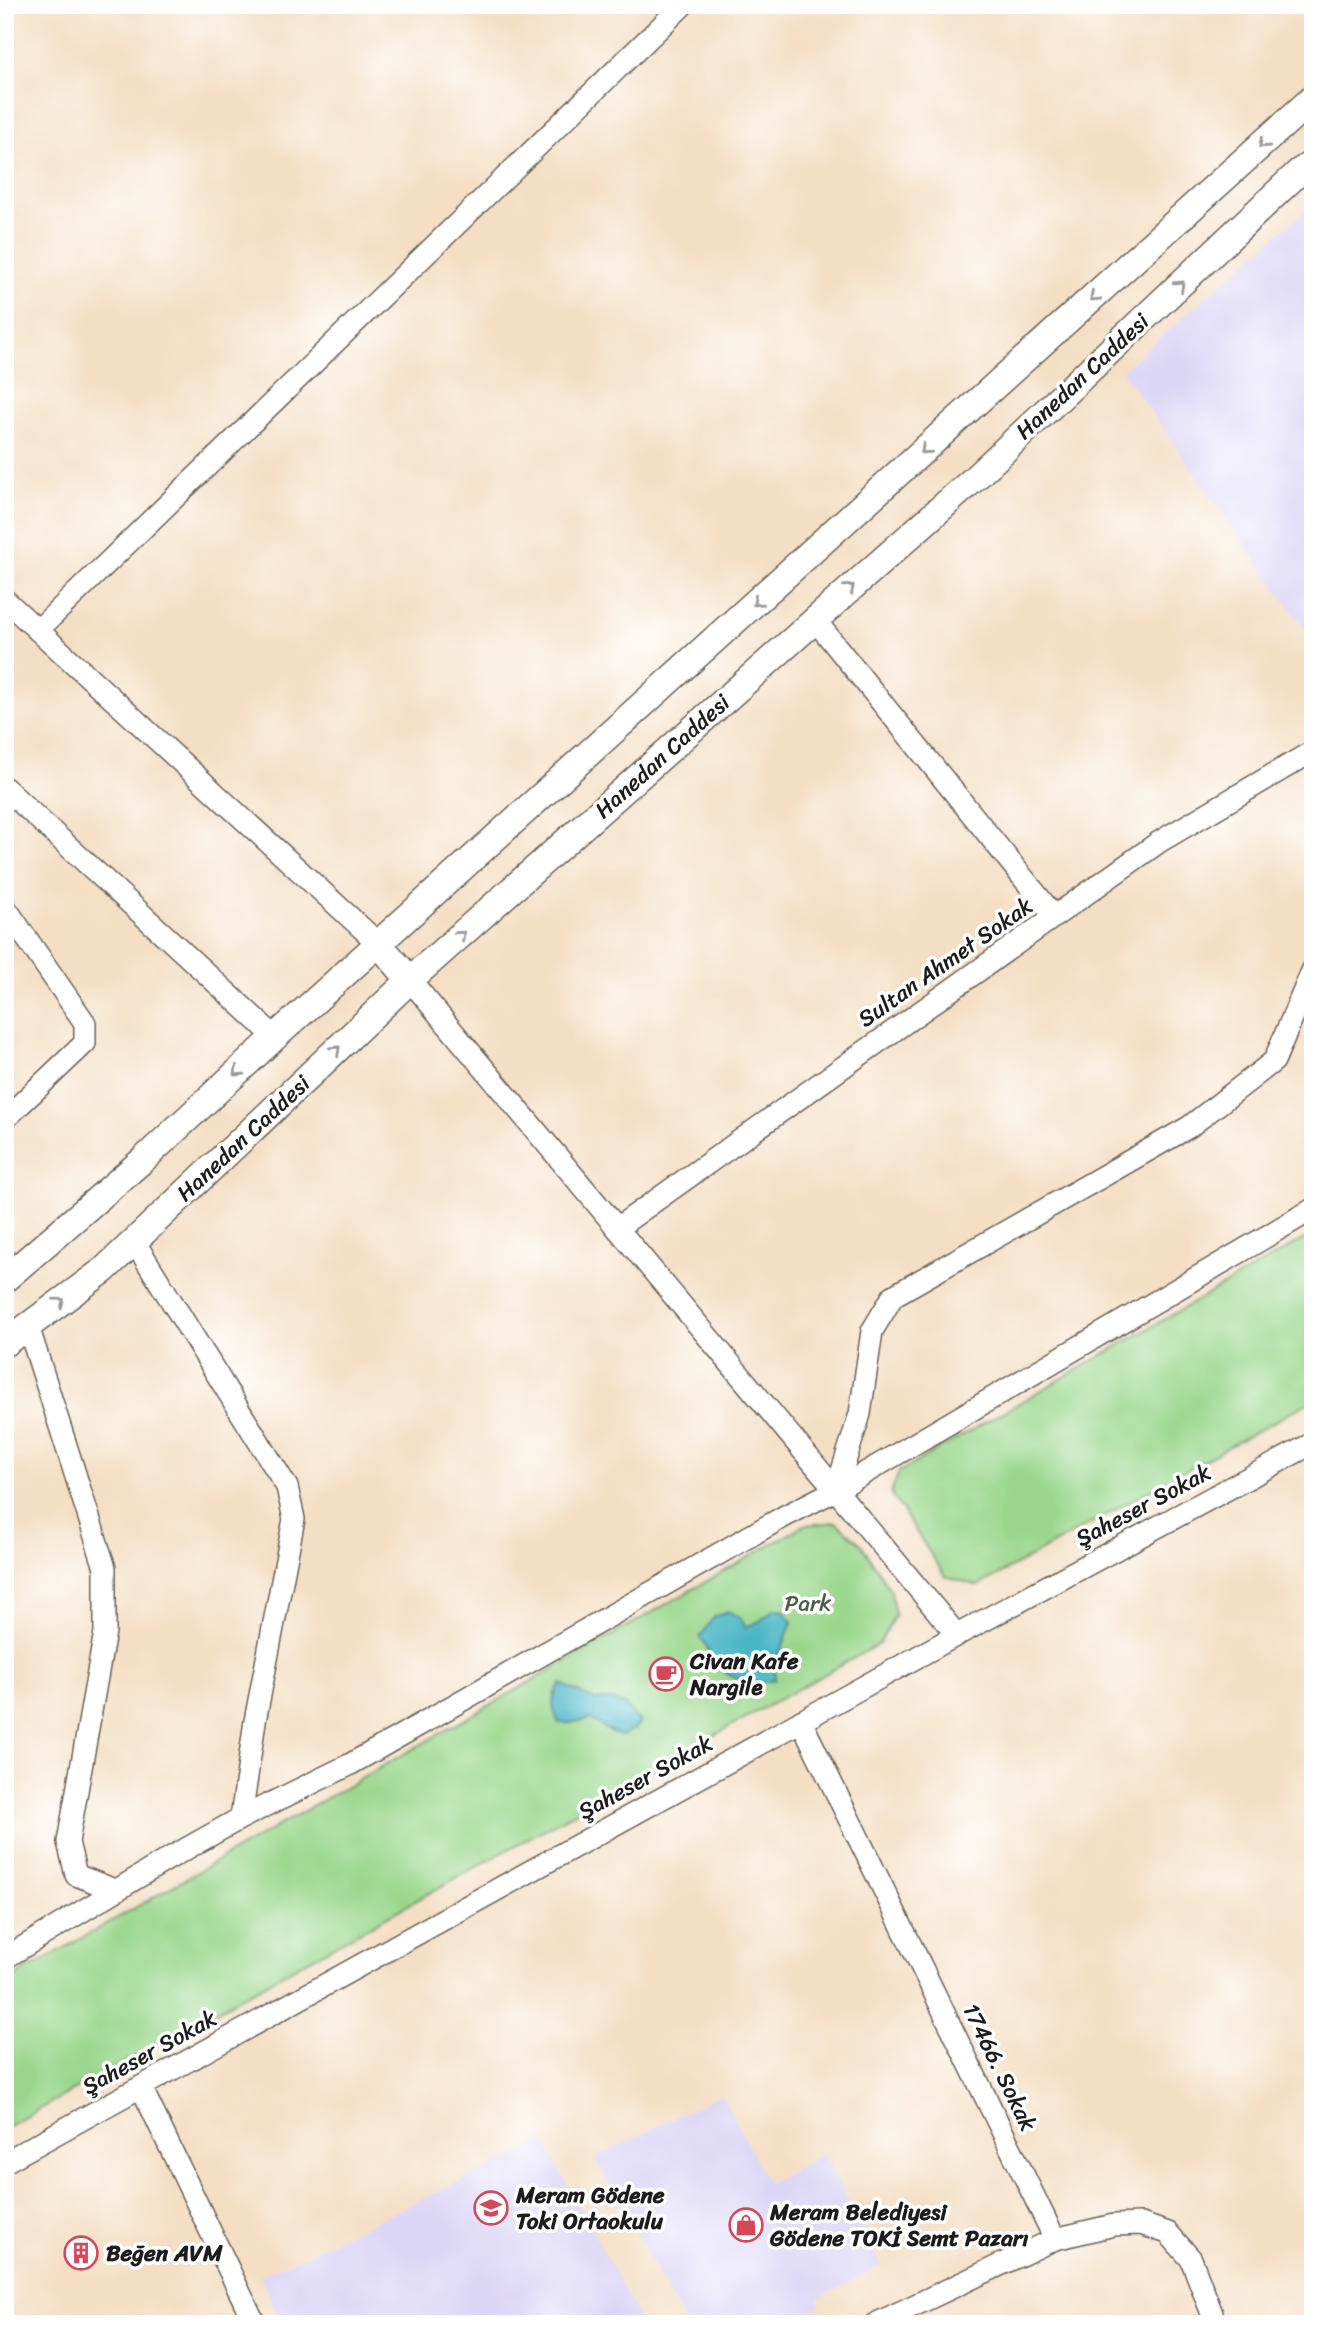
<svg xmlns="http://www.w3.org/2000/svg" width="1318" height="2329" viewBox="0 0 1318 2329" font-family="Sriracha,sans-serif">
<style>
.built{fill:#dcd6f6}
.green{fill:#9ad78c;stroke:#5b7a54;stroke-width:2}
.water{fill:#4ab6c6;stroke:#336971;stroke-width:2}
.lines{fill:none;stroke-linecap:round;stroke-linejoin:round}
.minor-casing{stroke:#686057;stroke-width:24}
.tertiary-casing{stroke:#686057;stroke-width:29}
.minor{stroke:#fff;stroke-width:21}
.tertiary{stroke:#fff;stroke-width:26}
.oneway{stroke:#999}
.labels{text-anchor:middle;stroke-width:7;stroke-linejoin:round;paint-order:stroke}
.street-label{font-size:23px;fill:#1c1c1c;stroke:#fff}
.park-label{font-size:23px;fill:#485d43;stroke:#fff}
.poi-label{font-size:23px;font-weight:bold;fill:#1c1c1c;stroke:#fff;text-anchor:start}
</style>
<rect width="100%" height="100%" fill="#fff"/>
<filter id="ink" filterUnits="userSpaceOnUse"><feTurbulence type="fractalNoise" baseFrequency=".0143" numOctaves="2"/><feDisplacementMap in="SourceGraphic" scale="14" xChannelSelector="R" yChannelSelector="G"/><feConvolveMatrix kernelMatrix="1 2 1 2 8 2 1 2 1" color-interpolation-filters="sRGB"/></filter>
<filter id="wash" filterUnits="userSpaceOnUse"><feTurbulence type="fractalNoise" baseFrequency=".00686" numOctaves="4" result="noise"/><feDisplacementMap in="SourceGraphic" scale="28" xChannelSelector="R" yChannelSelector="G"/><feGaussianBlur stdDeviation="1.57" result="paint"/><feColorMatrix in="noise" values="0 0 0 0 0 0 0 0 0 0 0 0 0 0 0 0 0 1.4 0 .05"/><feComposite in="paint" operator="in"/></filter>
<g filter="url(#wash)">
<rect width="100%" height="100%" fill="#f4dfc4"/>
<g class="built">
<path d="M1313,203V640L1122,371Z"/>
<path d="M721,2094L768,2184L823,2154L882,2265L818,2299L821,2305L785,2324H685L595,2158Z"/>
<path d="M544,2141L642,2324H282L260,2276Z"/>
</g>
<g class="green">
<path d="M1313,1234V1400L978,1586L945,1576L891,1493L899,1472Z"/>
<path d="M836,1522L861,1544L891,1591L895,1615L879,1644L5,2128V1982L805,1525Z"/>
</g>
<g class="water">
<path d="M774,1609L784,1611L792,1622L775,1666V1680C758,1685 729,1682 718,1666C711,1657 706,1646 700,1637L714,1617L728,1611L740,1618L746,1627L760,1621Z"/>
<path d="M561,1684L595,1700H612L625,1705L640,1722L635,1728L622,1736L605,1729L591,1719L570,1723H559C551,1707 550,1698 561,1684Z"/>
</g>
</g>
<g filter="url(#ink)">
<g class="lines">
<defs>
<g id="minor">
<path d="M5,600L379,944"/>
<path d="M815,620L1054,916"/>
<path d="M38,630L683,5"/>
<path d="M5,788L275,1037"/>
<path d="M5,907L85,1023V1043L5,1119"/>
<path d="M410,980L957,1635"/>
<path d="M617,1228L1159,842L1313,751"/>
<path d="M134,1241L287,1487L294,1519L255,1721L241,1818"/>
<path d="M28,1326L105,1568V1632L68,1842L76,1875L115,1890"/>
<path d="M836,1490L860,1414L872,1331L893,1296L1189,1127L1274,1061L1313,969"/>
<path d="M801,1721L1055,2239"/>
<path d="M5,1958L168,1859L241,1818L349,1765L785,1516L836,1490L1313,1209"/>
<path d="M141,2087L255,2324"/>
<path d="M5,2162L957,1635L1313,1443"/>
<path d="M875,2324L1055,2239L1114,2225L1141,2224L1168,2233L1191,2259L1216,2324"/>
</g>
<g id="tertiary">
<path d="M379,944L410,980"/>
<path d="M5,1279L144,1159L275,1037L1313,98"/>
<path d="M5,1343L104,1270L410,980L975,478L1299,172L1313,163"/>
</g>
</defs>
<use href="#minor" class="minor-casing"/>
<use href="#tertiary" class="tertiary-casing"/>
<use href="#minor" class="minor"/>
<use href="#tertiary" class="tertiary"/>
</g>
<defs><path id="oneway-chevron" d="M-2-3.5L2.5 0L-2 3.5" fill="none" stroke-width="1.6" stroke-linecap="round" stroke-linejoin="round" transform="scale(1.75)"/></defs>
<g class="oneway">
<use href="#oneway-chevron" transform="translate(1263 144) rotate(138)"/>
<use href="#oneway-chevron" transform="translate(1180 285) rotate(-43)"/>
<use href="#oneway-chevron" transform="translate(1094 297) rotate(138)"/>
<use href="#oneway-chevron" transform="translate(925 450) rotate(138)"/>
<use href="#oneway-chevron" transform="translate(850 588) rotate(-42)"/>
<use href="#oneway-chevron" transform="translate(757 602) rotate(138)"/>
<use href="#oneway-chevron" transform="translate(461 935) rotate(-42)"/>
<use href="#oneway-chevron" transform="translate(336 1050) rotate(-43)"/>
<use href="#oneway-chevron" transform="translate(238 1072) rotate(137)"/>
<use href="#oneway-chevron" transform="translate(60 1302) rotate(-37)"/>
</g>
</g>
<defs>
<symbol id="cafe-ring" viewBox="-11 -11 22 22"><circle r="9.5" fill="#fff" stroke="#d1495b" stroke-width="1.5"/><path d="M-5.5-4.5H6V0H3Q3 3.5 0 3.5H-2.5Q-5.5 3.5-5.5 0ZM3-3.2v2h1.7v-2ZM-6 4.5H4V6H-6Z" fill="#d1495b"/></symbol>
<symbol id="school-ring" viewBox="-11 -11 22 22"><circle r="9.5" fill="#fff" stroke="#d1495b" stroke-width="1.5"/><path d="M0-5L7-2L0 1L-7-2ZM-4 1L0 2.5L4 1V4Q0 6-4 4Z" fill="#d1495b"/></symbol>
<symbol id="shop-ring" viewBox="-11 -11 22 22"><circle r="9.5" fill="#fff" stroke="#d1495b" stroke-width="1.5"/><path d="M-5-2.5h2.3a2.7 3.5 0 0 1 5.4 0H5L5.5 6h-11ZM-1.5-2.5h3a1.5 2.3 0 0 0-3 0Z" fill="#d1495b"/></symbol>
<symbol id="building-ring" viewBox="-11 -11 22 22"><circle r="9.5" fill="#fff" stroke="#d1495b" stroke-width="1.5"/><path d="M-4-6H4V6H1V3H-1V6H-4ZM-2.5-4.3h1.7v1.8h-1.7ZM.8-4.3h1.7v1.8H.8ZM-2.5-1h1.7V.8h-1.7ZM.8-1h1.7V.8H.8Z" fill="#d1495b"/></symbol>
</defs>
<g fill-rule="evenodd">
<use href="#cafe-ring" x="647" y="1655" width="38" height="38"/>
<use href="#school-ring" x="472" y="2189" width="38" height="38"/>
<use href="#shop-ring" x="727" y="2206" width="38" height="38"/>
<use href="#building-ring" x="62" y="2234" width="38" height="38"/>
</g>
<g class="labels">
<g class="street-label">
<text transform="translate(1082 376) rotate(-43)" y="8">Hanedan Caddesi</text>
<text transform="translate(662 756) rotate(-42)" y="8">Hanedan Caddesi</text>
<text transform="translate(945 962) rotate(-35)" y="8">Sultan Ahmet Sokak</text>
<text transform="translate(243 1138) rotate(-43)" y="8">Hanedan Caddesi</text>
<text transform="translate(1143 1505) rotate(-28)" y="8">Şaheser Sokak</text>
<text transform="translate(645 1777) rotate(-29)" y="8">Şaheser Sokak</text>
<text transform="translate(149 2052) rotate(-29)" y="8">Şaheser Sokak</text>
<text transform="translate(1000 2067) rotate(64)" y="8">17466. Sokak</text>
</g>
<g class="park-label">
<text x="808" y="1611">Park</text>
</g>
<g class="poi-label">
<text x="690" y="1669">Civan Kafe<tspan x="690" dy="26">Nargile</tspan></text>
<text x="516" y="2203">Meram Gödene<tspan x="516" dy="26">Toki Ortaokulu</tspan></text>
<text x="770" y="2220">Meram Belediyesi<tspan x="770" dy="26">Gödene TOKİ Semt Pazarı</tspan></text>
<text x="106" y="2261">Beğen AVM</text>
</g>
</g>
<rect width="1318" height="2329" fill="none" stroke="#fff" stroke-width="28"/>
</svg>
